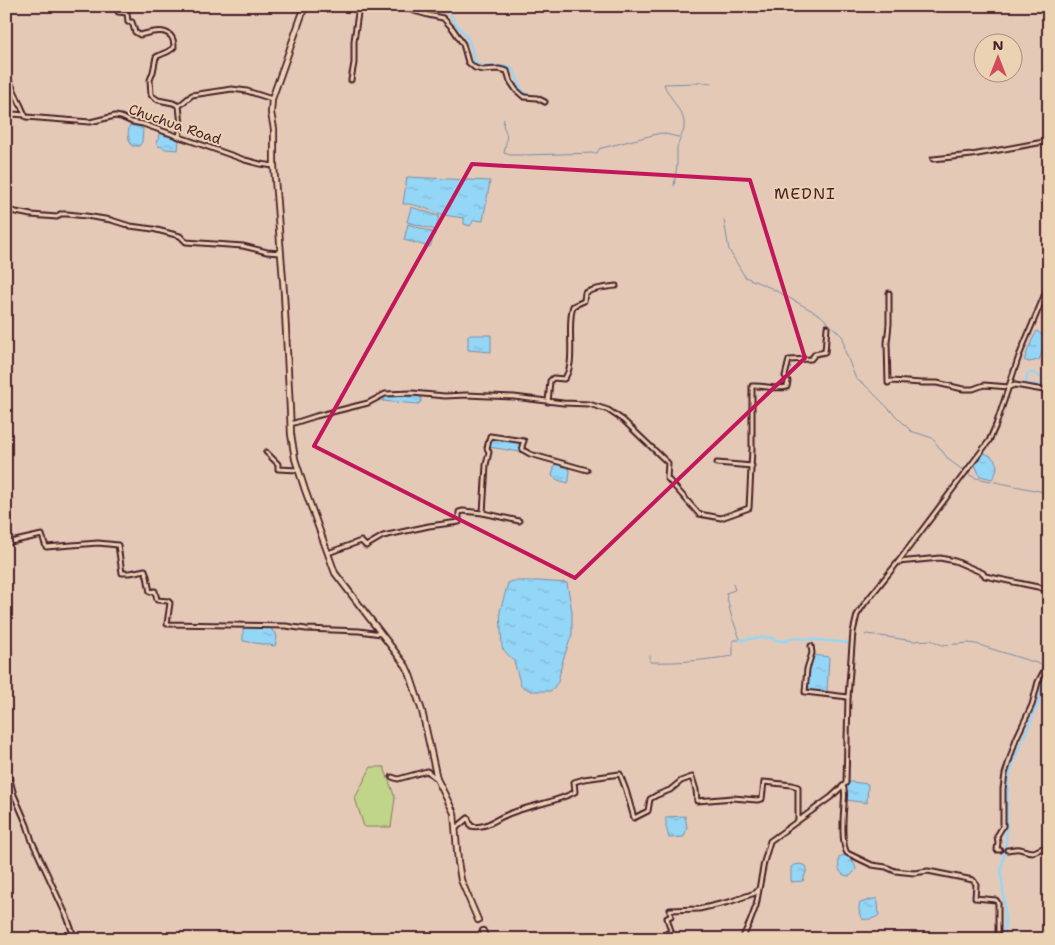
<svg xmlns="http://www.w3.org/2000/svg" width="1055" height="945" viewBox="0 0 1055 945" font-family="'Shantell Sans',sans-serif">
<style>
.park{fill:#c0d58a;stroke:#857a5a}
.water{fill:url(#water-ripples);stroke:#768da5}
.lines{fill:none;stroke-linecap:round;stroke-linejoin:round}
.stream{stroke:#768da5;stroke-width:1}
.canal{stroke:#94d6f6;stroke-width:2.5}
.minor-casing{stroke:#4a1f2b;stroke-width:7}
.major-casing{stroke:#4a1f2b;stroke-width:8}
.minor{stroke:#ead2b2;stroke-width:3}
.major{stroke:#ead2b2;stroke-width:4.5}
.marked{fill:none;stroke:#c2185b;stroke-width:4;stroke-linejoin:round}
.labels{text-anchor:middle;stroke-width:4;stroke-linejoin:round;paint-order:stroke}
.street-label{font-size:14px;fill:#4a1f2b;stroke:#ead2b2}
.quarter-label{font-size:16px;letter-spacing:1px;fill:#4a1f2b;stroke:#ead2b2}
</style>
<defs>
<pattern id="water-ripples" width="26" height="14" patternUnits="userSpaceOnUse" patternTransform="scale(1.25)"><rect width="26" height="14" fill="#94d6f6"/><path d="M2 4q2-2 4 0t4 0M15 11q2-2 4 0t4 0" fill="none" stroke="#81b7d3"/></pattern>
</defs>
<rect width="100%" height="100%" fill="#e5c9b7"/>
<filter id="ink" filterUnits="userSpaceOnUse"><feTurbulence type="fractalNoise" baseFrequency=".02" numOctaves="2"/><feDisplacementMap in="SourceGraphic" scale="10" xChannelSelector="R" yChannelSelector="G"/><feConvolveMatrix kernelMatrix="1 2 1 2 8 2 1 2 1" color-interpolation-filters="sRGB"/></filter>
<g filter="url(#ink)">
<path class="park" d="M371,767H384L395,798L391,827H364L355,798Z"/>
<g class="water">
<path d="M130,125C135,123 140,126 143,129L142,142L139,146H132C128,140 127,131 130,125Z"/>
<path d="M161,133L164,135L165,136H168L179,140L178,150L165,149L163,147L158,146L156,141L159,140L158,137L159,134Z"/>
<path d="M407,177L490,181L483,221L474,220L470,226L464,224V218C457,217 448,216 441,214C428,210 416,203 403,204Z"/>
<path d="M411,207L439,216L436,230L407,222Z"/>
<path d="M408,224L435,233L430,247L404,240Z"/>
<path d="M1037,331L1042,335L1044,333L1045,345L1039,360L1029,362L1024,360L1032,340Z"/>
<path d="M468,335H491V352L468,350Z"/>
<path d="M386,395L419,396L421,398V402L418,404L382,401Z"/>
<path d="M491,437L522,442L520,452L489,447Z"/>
<path d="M984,453C997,457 1001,468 992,479L980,476L975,465Z"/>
<path d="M555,464L566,466L570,470L569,481L568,483L558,480L552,476Z"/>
<path d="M513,581H538L567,583L572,611V634L562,663L558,682L551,691H531L521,686L514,661L502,648L500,611L508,583Z"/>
<path d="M243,626L272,628V631L276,633L277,638L275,646L243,641Z"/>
<path d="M813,655L829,657L827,692L810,691C806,683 809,663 813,655Z"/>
<path d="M847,782H852L868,784L867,803L846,800Z"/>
<path d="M685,816L687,827L684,837L669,838L666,827V817Z"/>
<path d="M844,855C850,857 856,864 856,870L850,876C838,876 838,867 839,857Z"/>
<path d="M800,864L806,866L807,869L803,881L791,882V867L794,865Z"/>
<path d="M877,898L878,903L879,915C875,919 867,920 862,919C859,914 858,908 860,903Z"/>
</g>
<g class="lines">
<g class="stream">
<path d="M504,119L503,126C509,136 506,142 504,153L510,155H522L597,153L600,148H602L661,133L678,137L681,136"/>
<path d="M674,186L677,165V147L684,129V121L682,115L666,89L664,84L699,83L700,82L711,83"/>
<path d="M724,220L729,250L745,277L771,288L820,315L843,337L845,351L856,379L865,385L911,431L932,438L949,460L964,471"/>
<path d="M967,474L976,478L1049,493"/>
<path d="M733,584L735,590L726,593L731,615L740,639L743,640"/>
<path d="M865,635L867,634L914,641L931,640L942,645L969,643L976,644L1049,667"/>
<path d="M650,656V662C679,663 705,660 733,656V640H740"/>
</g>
<g class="canal">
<path d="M447,6C450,12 452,19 456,24C458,27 461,29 464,33C467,36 469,42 471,47C473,53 472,61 478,64C488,71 504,61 513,70C520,78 515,87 529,96"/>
<path d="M1029,373H1034L1046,381L1044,386H1037L1035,384L1030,386L1026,383L1027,375Z"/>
<path d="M740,640L769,637L776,640L785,641L794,638L851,643"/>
<path d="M1005,939V909L1001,871L1006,841L1008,779L1016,755L1039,702L1045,673L1049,669"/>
</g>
<defs>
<g id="minor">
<path d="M117,6L118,12L127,13L128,22H132L135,32L140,35C154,31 174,26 174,47C169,53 162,53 156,57L153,72L150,80L151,95L158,100L173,103L179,106L181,125L179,137"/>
<path d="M396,6L428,15L443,18L453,29L463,44L468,62L475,68L482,70L499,69L507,71L510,81L516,90L524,97L537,98L545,102"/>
<path d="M6,73L26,117L90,122L115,116L121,117L132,122L143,124L245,160L260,164L274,166"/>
<path d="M351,80L354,63V41L359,6"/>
<path d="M179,106L192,95L232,89L247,91L272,99"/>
<path d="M6,118L13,114L25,115"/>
<path d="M933,159L972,155L1049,141"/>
<path d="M6,210L31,215L57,217L60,214H67L86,216L111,220L130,226L153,229L180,236L186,242L243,246L267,252L280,253"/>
<path d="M889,293V324L887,343L888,383L891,381L922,383H937L963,389H973L984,385L1009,387L1015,385L1049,391"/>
<path d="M548,402L550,381L553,378L564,379C577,365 566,326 573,306L584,301L585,293C594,288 606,287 616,286"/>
<path d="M291,424L316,416L368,403L385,394L412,393L445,396L466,395L489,396L514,397L563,403L589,404L608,410L623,420L668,463L667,478L699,514L721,518L749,508L752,449V386C764,385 775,390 787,387L788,381L785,376L789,360L811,359L815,354L825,352L827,327"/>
<path d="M266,452L278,464V469L298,470"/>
<path d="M717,463L752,466"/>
<path d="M483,513L519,521"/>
<path d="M6,543L42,535L46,547L98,543L118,545L122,573H130L145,570C148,577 148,584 150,592L155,591L157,600L168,601L170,603L167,624L286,626L306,629L359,631L381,634"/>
<path d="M328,553L361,541L366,546L383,536L429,526L459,522V512L463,511L483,513L486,465L489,452L487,448L490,436L524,441L522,446L523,450L530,454L587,470"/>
<path d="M898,562L940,558L955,561L983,573L985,576L1038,587L1049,591"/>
<path d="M811,646L812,653L807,669L805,692L848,697"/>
<path d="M1047,665L1049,664"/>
<path d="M6,765L14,795L27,825L32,841L67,917L75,939"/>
<path d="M392,777L398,779L427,771L437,779"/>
<path d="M843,786C846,792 844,798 844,805C843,817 841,843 847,853L872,865L886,867L895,871L914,873L928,871L973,880L976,884L975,898L996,900L998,903V939"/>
<path d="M456,828L468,818L471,826C484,829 493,821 504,816C527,805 553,804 575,792L574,782L584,779L620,774L626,790L634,818L648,811L650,799L657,795L670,790L681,781L692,777L696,790L697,801L733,798L757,800L762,799L764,782L792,785L798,787V820"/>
<path d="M1000,850H997L998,842L997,836L1003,826V789L1005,774L1016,739L1032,705L1038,682L1046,667"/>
<path d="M1007,850C1011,850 1015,848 1020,849C1024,850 1027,852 1033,852C1039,851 1042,846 1049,847"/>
<path d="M663,939L664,938L666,934L671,931L667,918L671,916L670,910L699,909L729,902L755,893L758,890"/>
<path d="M742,939L750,922L756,906L764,862L770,841L831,797L846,783L848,697L853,632L857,615L865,603L898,562L989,441L996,425L1019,356L1049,284"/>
</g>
<g id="major">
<path d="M305,6L272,99L271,113L274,129V166L284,293L290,410L291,434L295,459L305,490L335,573L406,666L410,675L422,711L437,779L454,813L458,862L461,880L478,920"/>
<path d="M483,931L486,939"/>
</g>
</defs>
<use href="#minor" class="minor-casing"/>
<use href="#major" class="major-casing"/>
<use href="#minor" class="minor"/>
<use href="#major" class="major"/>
</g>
</g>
<path class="marked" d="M472,164L750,180L805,358L575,578L314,446Z"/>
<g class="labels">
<g class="street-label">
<text transform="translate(175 124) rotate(19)" y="5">Chuchua Road</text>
</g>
<g class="quarter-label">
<text x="805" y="199">MEDNI</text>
</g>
</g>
<rect width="1055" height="945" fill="none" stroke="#ead2b2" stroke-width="25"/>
<rect x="12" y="12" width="1030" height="920" fill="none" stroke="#4a1f2b" stroke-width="2" filter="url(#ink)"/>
<g transform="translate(998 58)"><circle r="24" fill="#ead2b2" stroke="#aa8a7c"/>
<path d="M0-4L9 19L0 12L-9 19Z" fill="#d1495b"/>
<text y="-8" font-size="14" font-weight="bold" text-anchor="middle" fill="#4a1f2b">N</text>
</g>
</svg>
